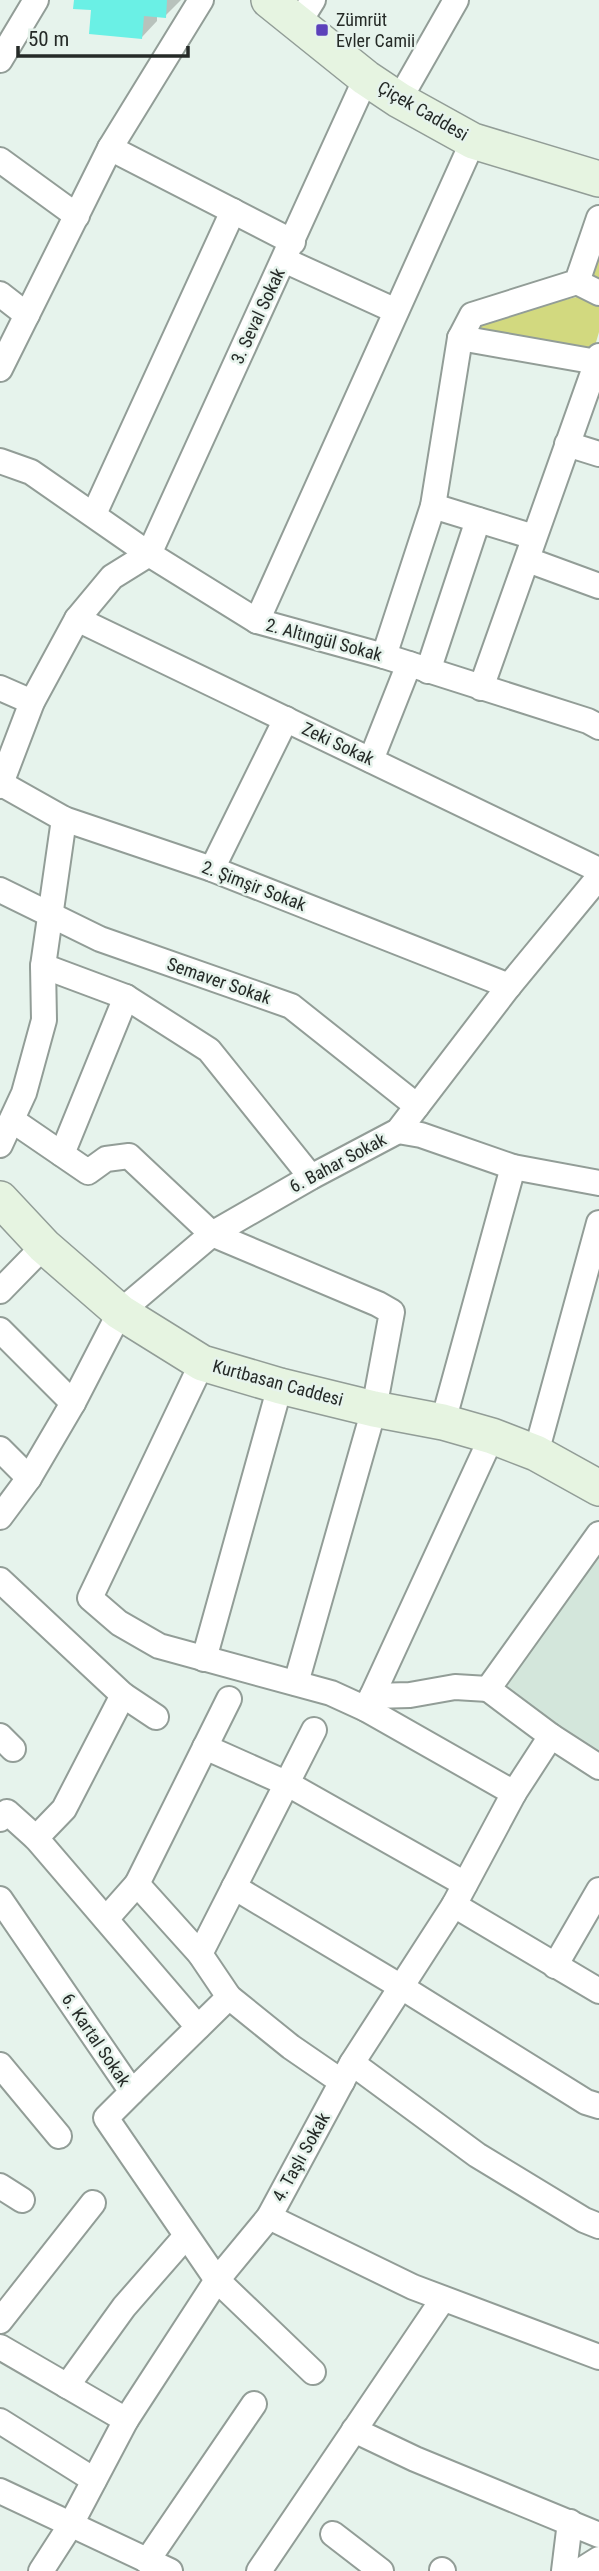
<svg xmlns="http://www.w3.org/2000/svg" width="599" height="2571" viewBox="0 0 599 2571" font-family="'Roboto Condensed',sans-serif">
<style>
.built{fill:#d3e6db}
.green{fill:#d2d97f}
.shadow{fill:#0003}
.building{fill:#6af0e5}
.lines{fill:none;stroke-linecap:round;stroke-linejoin:round}
.minor-casing{stroke:#929d97;stroke-width:28}
.secondary-casing{stroke:#929d97;stroke-width:38}
.minor{stroke:#fff;stroke-width:24}
.secondary{stroke:#e6f4e1;stroke-width:35}
.poi-dot{fill:#5c41ba;stroke:#e6f3ec;stroke-width:2.5}
.labels{text-anchor:middle;stroke-width:5;stroke-linejoin:round;paint-order:stroke}
.poi-label{font-size:18px;fill:#252a27;stroke:#e6f3ec;text-anchor:start}
.street-label{font-size:18px;fill:#252a27;stroke:#e6f3ec}
</style>
<rect width="100%" height="100%" fill="#e6f3ec"/>
<path class="built" d="M599,1553V1750L505,1691L525,1653Z"/>
<path class="green" d="M599,248V332L592,356L474,333L485,319L581,296Z"/>
<path class="shadow" d="M76,0H181L165,16L157,15V21L142,37Z"/>
<path class="building" d="M74,0H167L166,18L144,16L142,39L89,34L91,10L73,9Z"/>
<g class="lines">
<defs>
<g id="minor">
<path d="M298,24L313,0"/>
<path d="M0,60L36,0"/>
<path d="M399,100L456,0"/>
<path d="M110,148L293,242"/>
<path d="M0,160L77,216"/>
<path d="M284,260L396,311"/>
<path d="M577,282L599,293"/>
<path d="M0,294L27,315"/>
<path d="M460,338L597,362"/>
<path d="M0,369L110,148L201,0"/>
<path d="M567,444L599,454"/>
<path d="M0,461L31,472L149,554L257,621L384,656L588,721L599,727"/>
<path d="M433,506L534,537"/>
<path d="M94,514L233,211"/>
<path d="M528,560L599,586"/>
<path d="M77,619L599,870"/>
<path d="M257,621L473,141"/>
<path d="M384,656L433,506L460,338L472,315L577,282L599,218"/>
<path d="M428,671L478,520"/>
<path d="M0,688L32,702"/>
<path d="M481,688L599,356"/>
<path d="M371,760L409,664"/>
<path d="M0,783L64,819L212,869L509,986"/>
<path d="M0,786L32,702L77,619L112,577L149,554L366,78"/>
<path d="M212,869L286,719"/>
<path d="M0,890L100,939L291,1006L417,1106"/>
<path d="M43,966L126,997L209,1050L311,1177"/>
<path d="M12,1120L88,1172L106,1159L129,1156L212,1234L378,1304L392,1312L374,1409L296,1683"/>
<path d="M398,1131L421,1135L513,1167L599,1183"/>
<path d="M0,1145L24,1093L44,1020L43,966L64,819"/>
<path d="M62,1154L126,997"/>
<path d="M0,1291L44,1246"/>
<path d="M0,1330L73,1403"/>
<path d="M202,1363L90,1598L119,1623L159,1646L331,1693L366,1709L514,1793"/>
<path d="M443,1422L513,1167"/>
<path d="M0,1449L29,1478"/>
<path d="M536,1453L599,1223"/>
<path d="M0,1517L29,1478L73,1403L120,1312L212,1234L311,1177L398,1131L509,986L599,877"/>
<path d="M599,1534L488,1689L551,1736L599,1767"/>
<path d="M0,1580L123,1695L156,1717"/>
<path d="M204,1659L280,1386"/>
<path d="M372,1696L410,1695L455,1687L488,1689"/>
<path d="M366,1709L492,1436"/>
<path d="M0,1736L13,1749"/>
<path d="M205,1747L288,1784L465,1884"/>
<path d="M0,1819L7,1812L36,1838L198,2027"/>
<path d="M36,1838L64,1809L123,1695"/>
<path d="M137,1884L200,1954L229,1997L291,2047L342,2082"/>
<path d="M234,1887L403,1988L586,2102L599,2106"/>
<path d="M0,1899L132,2092L106,2118L217,2280L313,2372"/>
<path d="M454,1905L599,1991"/>
<path d="M106,1919L137,1884L229,1699"/>
<path d="M200,1954L314,1730"/>
<path d="M555,1966L599,1890"/>
<path d="M352,2063L477,2155L584,2220L599,2226"/>
<path d="M0,2065L59,2136"/>
<path d="M132,2092L229,1997"/>
<path d="M0,2186L22,2200"/>
<path d="M269,2217L413,2287L599,2357"/>
<path d="M0,2321L93,2203"/>
<path d="M0,2347L126,2420"/>
<path d="M67,2386L124,2307L186,2236"/>
<path d="M0,2421L94,2480"/>
<path d="M354,2430L415,2459L599,2535"/>
<path d="M0,2491L170,2571"/>
<path d="M333,2534L381,2571"/>
<path d="M147,2561L254,2404"/>
<path d="M442,2570L443,2571"/>
<path d="M41,2571L70,2526L126,2420L217,2280L269,2217L352,2063L454,1905L514,1793L551,1736"/>
<path d="M259,2571L443,2299"/>
<path d="M564,2571L570,2522"/>
<path d="M580,2571L599,2559"/>
</g>
<g id="secondary">
<path d="M269,0L366,78L399,100L473,141L599,179"/>
<path d="M0,1199L44,1246L120,1312L202,1363L280,1386L374,1409L443,1422L492,1436L536,1453L599,1488"/>
</g>
</defs>
<use href="#minor" class="minor-casing"/>
<use href="#secondary" class="secondary-casing"/>
<use href="#minor" class="minor"/>
<use href="#secondary" class="secondary"/>
</g>
<rect class="poi-dot" x="315" y="23" width="14" height="14" rx="3.5"/>
<g class="labels">
<g class="poi-label">
<text x="336" y="26">Zümrüt<tspan x="336" dy="21">Evler Camii</tspan></text>
</g>
<g class="street-label">
<text transform="translate(423 111) rotate(30)" y="6">Çiçek Caddesi</text>
<text transform="translate(258 316) rotate(-65)" y="6">3. Seval Sokak</text>
<text transform="translate(324 640) rotate(15)" y="6">2. Altıngül Sokak</text>
<text transform="translate(338 744) rotate(25)" y="6">Zeki Sokak</text>
<text transform="translate(254 886) rotate(21)" y="6">2. Şimşir Sokak</text>
<text transform="translate(219 981) rotate(19)" y="6">Semaver Sokak</text>
<text transform="translate(338 1163) rotate(-28)" y="6">6. Bahar Sokak</text>
<text transform="translate(278 1383) rotate(15)" y="6">Kurtbasan Caddesi</text>
<text transform="translate(96 2040) rotate(56)" y="6">6. Kartal Sokak</text>
<text transform="translate(301 2157) rotate(-61)" y="6">4. Taşlı Sokak</text>
</g>
</g>
<path d="M18 46v10h170v-10" fill="none" stroke="#252a27" stroke-width="3.5"/>
<text x="28" y="46" font-size="21" fill="#252a27" stroke="#e6f3ec" stroke-width="5" paint-order="stroke">50 m</text>
</svg>
